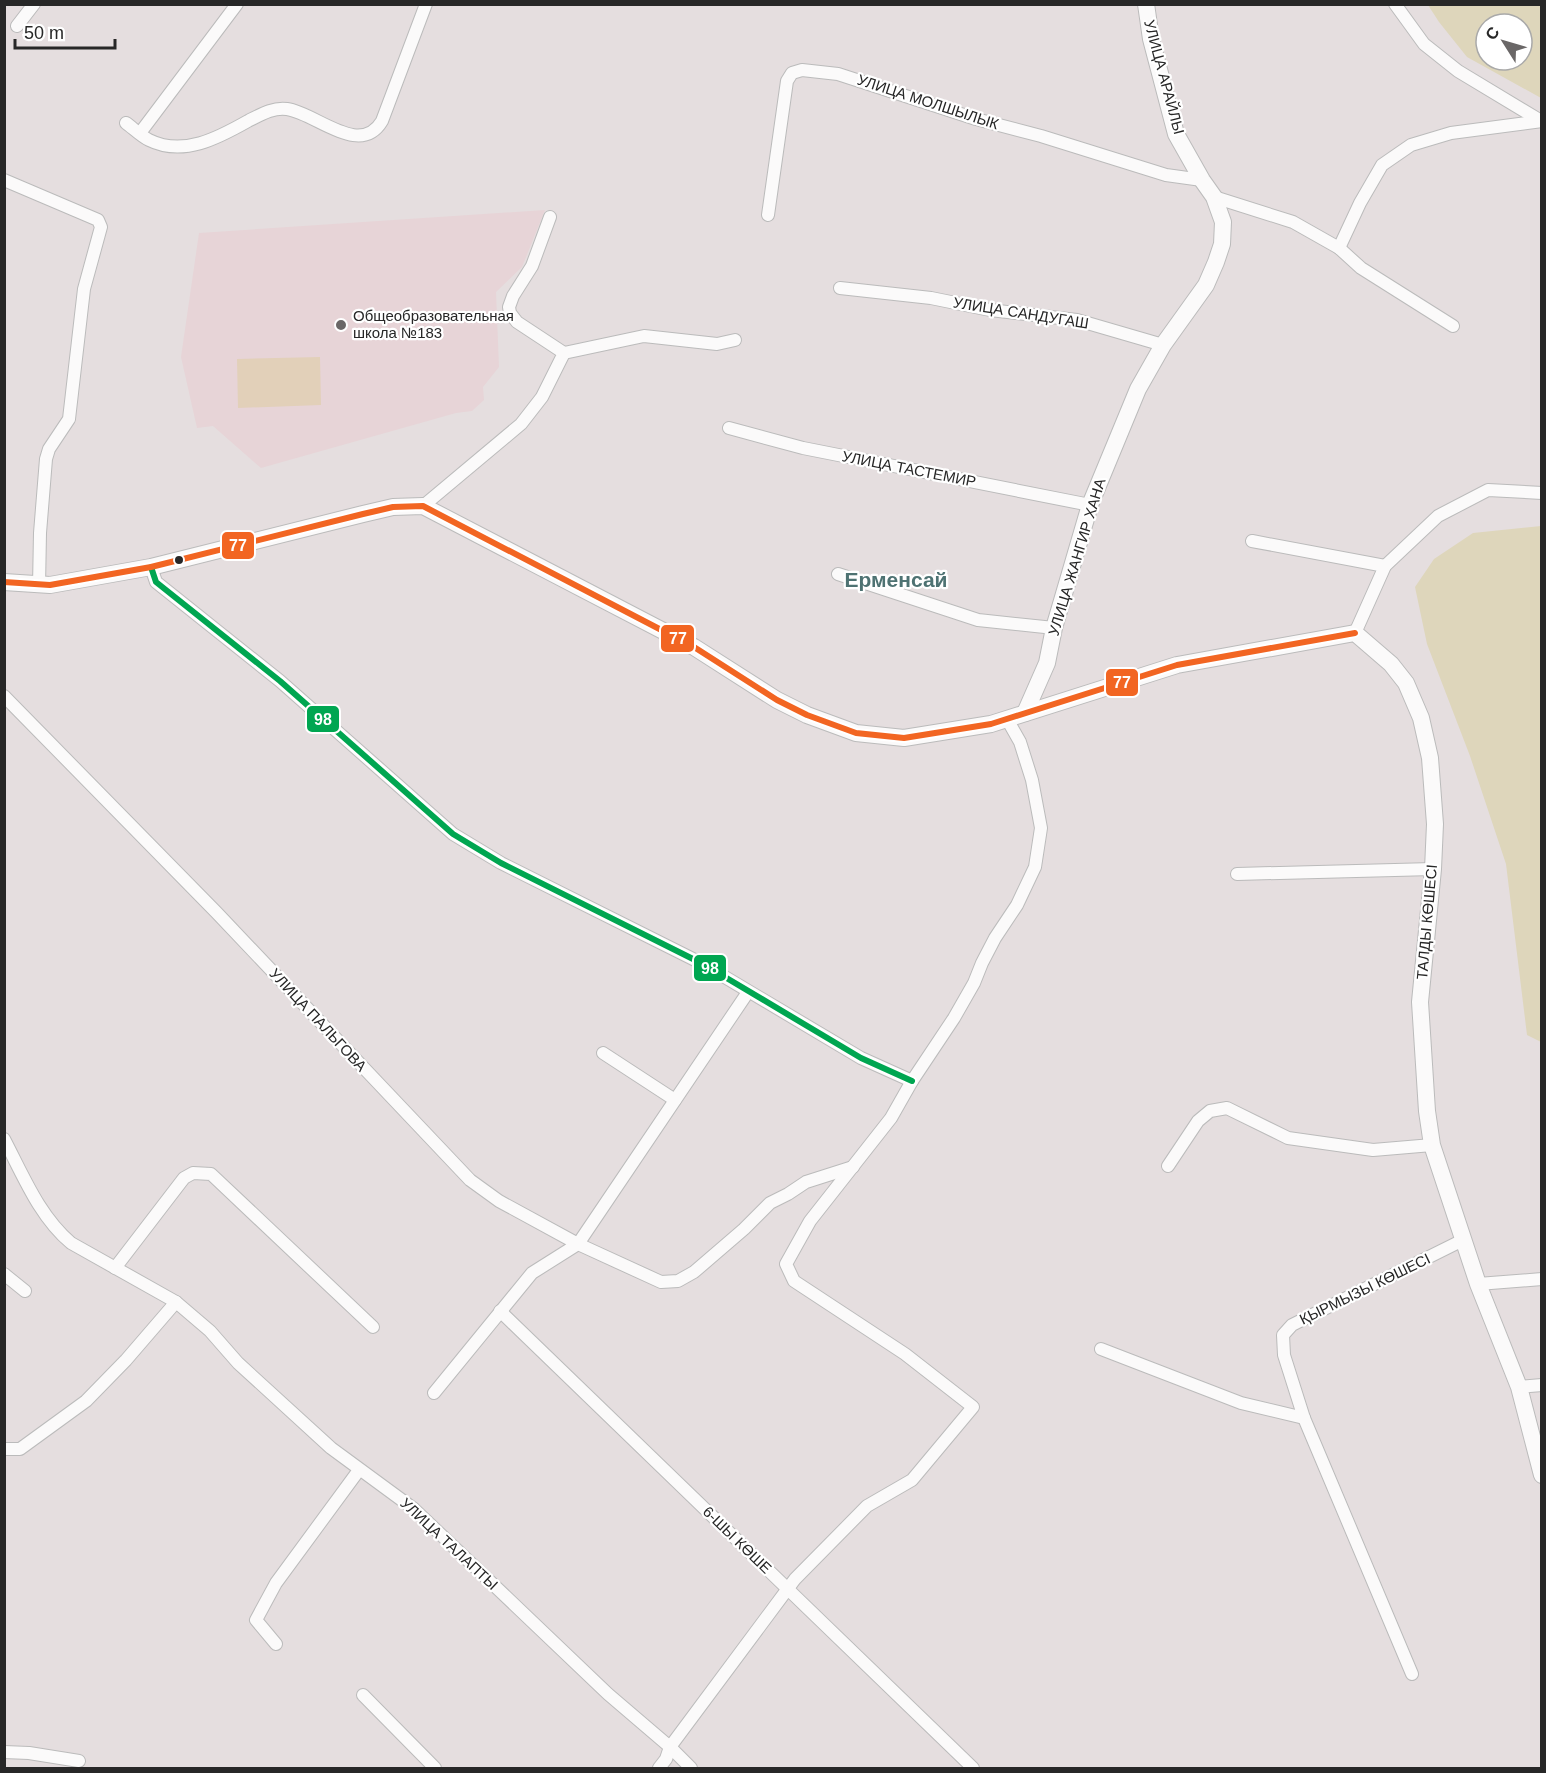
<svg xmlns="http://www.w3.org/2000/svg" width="1546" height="1773" viewBox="0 0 1546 1773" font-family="Arial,sans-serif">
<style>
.education{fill:#e7d4d7}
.green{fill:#ded6bb;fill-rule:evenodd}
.pitch{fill:#e2d0b9}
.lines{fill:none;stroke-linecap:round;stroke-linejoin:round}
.street-casing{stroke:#bbb;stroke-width:14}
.secondary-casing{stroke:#bbb;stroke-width:18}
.street{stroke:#fbfafa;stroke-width:12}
.secondary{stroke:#fbfafa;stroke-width:16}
.bus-1-casing{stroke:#fff;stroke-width:10}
.bus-2-casing{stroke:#fff;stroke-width:10}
.bus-1{stroke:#00a651;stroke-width:6}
.bus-2{stroke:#f26522;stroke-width:6}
.poi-dot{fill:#6a6767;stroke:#fff;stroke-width:2}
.bus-dot{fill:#272727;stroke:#fff;stroke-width:2}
.labels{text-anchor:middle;stroke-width:4.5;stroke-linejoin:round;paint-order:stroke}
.street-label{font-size:15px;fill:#272727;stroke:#fff}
.poi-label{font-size:15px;fill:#272727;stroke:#fff;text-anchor:start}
.district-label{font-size:21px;font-weight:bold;fill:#4e7272;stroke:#fff}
.line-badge{stroke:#fff;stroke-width:2}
.badge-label{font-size:16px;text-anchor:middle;font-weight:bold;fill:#fff}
</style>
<rect width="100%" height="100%" fill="#e5dedf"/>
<path class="education" d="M545,210L522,267L496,292L499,367L483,387L484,400L472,411L456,413L261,468L213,426L197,428L181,357L199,233Z"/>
<g class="green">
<path d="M1428,5H1541V98L1467,57L1439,22ZM1486,24H1522V60H1486Z"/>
<path d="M1541,526H1542L1541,1042L1527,1035L1506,864L1470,756L1427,644L1415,587L1434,559L1473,533Z"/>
</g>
<path class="pitch" d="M320,357L321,405L238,408L237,359Z"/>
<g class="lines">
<defs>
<g id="street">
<path d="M1395,4L1424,44L1458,71L1541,121"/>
<path d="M17,26L34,4"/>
<path d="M126,123C133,128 141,136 149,140C183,157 218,138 248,121C260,115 273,107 287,109C316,113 360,158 382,121L426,4"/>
<path d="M140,133L237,4"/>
<path d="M4,180L98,220L101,227L84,289L69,419L49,449L46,459L40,533L39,586"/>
<path d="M1214,197L1293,222L1339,248L1361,268L1453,326"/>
<path d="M768,215L787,81L792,73L802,70L838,74L976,119L1041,136L1166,175L1202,180"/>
<path d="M1339,248L1360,203L1382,165L1411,145L1451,133L1542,121"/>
<path d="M840,288L931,298L990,310L1077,320L1163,345"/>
<path d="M564,353L644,336L717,344L735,340"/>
<path d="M729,428L803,448L1090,505"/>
<path d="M423,506L521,424L542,397L564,353L517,322L510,313L509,307L513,296L532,266L550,217"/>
<path d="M1252,541L1385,566"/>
<path d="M151,567L156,582L280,681L453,834L501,863L703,964L861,1058L912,1081"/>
<path d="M838,574L978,620L1054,628"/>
<path d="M1355,633L1385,566L1438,516L1488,490L1542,493"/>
<path d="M4,696L217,913L470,1180L499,1201L578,1244L532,1273L434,1393"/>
<path d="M1237,874L1433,869"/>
<path d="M748,992L578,1244L661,1282L678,1281L694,1272L744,1229L770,1203L788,1194L806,1182L853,1167"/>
<path d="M603,1053L675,1100"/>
<path d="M4,1139C23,1175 39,1216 71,1243L176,1302L210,1331L238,1363L331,1448L414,1509L608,1694L670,1747L691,1768"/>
<path d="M1168,1166L1198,1121L1210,1111L1227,1108L1288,1138L1373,1150L1432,1145"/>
<path d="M115,1268L184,1178L193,1173L211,1174L373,1327"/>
<path d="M4,1274L25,1291"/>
<path d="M1478,1284L1542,1279"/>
<path d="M500,1311L973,1768"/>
<path d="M1101,1349L1241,1403L1304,1418"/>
<path d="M1519,1387L1542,1385"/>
<path d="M4,1449H20L86,1401L126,1360L176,1302"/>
<path d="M276,1644L256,1620L276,1583L359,1470"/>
<path d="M1412,1674L1304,1418L1284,1355L1283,1335L1292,1325L1463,1240"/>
<path d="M363,1695L435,1768"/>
<path d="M4,1752L29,1753L79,1761"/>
<path d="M659,1768L666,1759L670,1747L795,1579L867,1506L912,1480L973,1407L905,1354L794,1281L786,1264L810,1221L891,1118L912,1081L954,1018L974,983L982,963L995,938L1017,905L1035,867L1041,828L1032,780L1020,742L1007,719"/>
</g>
<g id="secondary">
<path d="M4,582L50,585L151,567L363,514L393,507L423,506L694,647L777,700L807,715L856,733L904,738L991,724L1177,665L1355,633L1391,664L1406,683L1421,718L1430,758L1435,824L1433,869L1420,1002L1427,1111L1432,1145L1478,1284L1519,1387L1542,1475"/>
<path d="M1025,713L1047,663L1054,628L1090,505L1138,389L1163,345L1206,285L1216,262L1222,244L1223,222L1214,197L1202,180L1176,134L1151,39L1146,4"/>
</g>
</defs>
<use href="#street" class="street-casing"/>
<use href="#secondary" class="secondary-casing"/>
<use href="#street" class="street"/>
<use href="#secondary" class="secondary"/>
<defs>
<path id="bus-1" d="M151,567L156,582L280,681L453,834L501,863L703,964L861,1058L912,1081"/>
<path id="bus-2" d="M4,582L50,585L151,567L363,514L393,507L423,506L694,647L777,700L807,715L856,733L904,738L991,724L1177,665L1355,633"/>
</defs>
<use href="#bus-1" class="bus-1-casing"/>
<use href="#bus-2" class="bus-2-casing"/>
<use href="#bus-1" class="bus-1"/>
<use href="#bus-2" class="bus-2"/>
</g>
<circle class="poi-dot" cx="341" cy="325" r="6"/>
<circle class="bus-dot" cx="179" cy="560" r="5"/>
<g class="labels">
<g class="street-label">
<text transform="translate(1164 77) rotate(75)" y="5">УЛИЦА АРАЙЛЫ</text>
<text transform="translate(928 102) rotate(18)" y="5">УЛИЦА МОЛШЫЛЫК</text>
<text transform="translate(1021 313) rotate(9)" y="5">УЛИЦА САНДУГАШ</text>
<text transform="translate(909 469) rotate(11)" y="5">УЛИЦА ТАСТЕМИР</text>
<text transform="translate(1077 557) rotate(-73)" y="5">УЛИЦА ЖАНГИР ХАНА</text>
<text transform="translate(1427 922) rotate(-85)" y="5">ТАЛДЫ КӨШЕСІ</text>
<text transform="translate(318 1020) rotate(47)" y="5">УЛИЦА ПАЛЬГОВА</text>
<text transform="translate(1365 1289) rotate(-26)" y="5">ҚЫРМЫЗЫ КӨШЕСІ</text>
<text transform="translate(737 1540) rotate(44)" y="5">6-ШЫ КӨШЕ</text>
<text transform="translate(449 1544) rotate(43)" y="5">УЛИЦА ТАЛАПТЫ</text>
</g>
<g class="poi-label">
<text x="353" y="321">Общеобразовательная<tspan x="353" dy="17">школа №183</tspan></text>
</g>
<g class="district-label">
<text x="896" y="587">Ерменсай</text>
</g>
</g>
<g class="line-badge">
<rect x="221" y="531" width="34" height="29" rx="6" fill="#f26522"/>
<rect x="660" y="624" width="35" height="29" rx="6" fill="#f26522"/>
<rect x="1105" y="668" width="34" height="29" rx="6" fill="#f26522"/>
<rect x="306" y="705" width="34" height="28" rx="6" fill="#00a651"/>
<rect x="693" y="954" width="34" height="28" rx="6" fill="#00a651"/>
</g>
<g class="badge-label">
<text x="238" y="551">77</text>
<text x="678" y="644">77</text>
<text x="1122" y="688">77</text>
<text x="323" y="725">98</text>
<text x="710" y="974">98</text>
</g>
<rect width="1546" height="1773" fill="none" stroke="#272727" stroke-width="12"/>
<g transform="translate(1504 42) rotate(307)"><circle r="28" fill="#ffffff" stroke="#a9a9a9" stroke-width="1.5"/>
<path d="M0-4.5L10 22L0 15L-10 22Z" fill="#6a6767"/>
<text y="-9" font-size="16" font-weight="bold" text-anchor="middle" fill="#272727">С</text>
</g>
<path d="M15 39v9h100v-9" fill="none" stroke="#272727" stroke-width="3"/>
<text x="24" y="39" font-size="18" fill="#272727" stroke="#ffffff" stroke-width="4.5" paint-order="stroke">50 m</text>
</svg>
